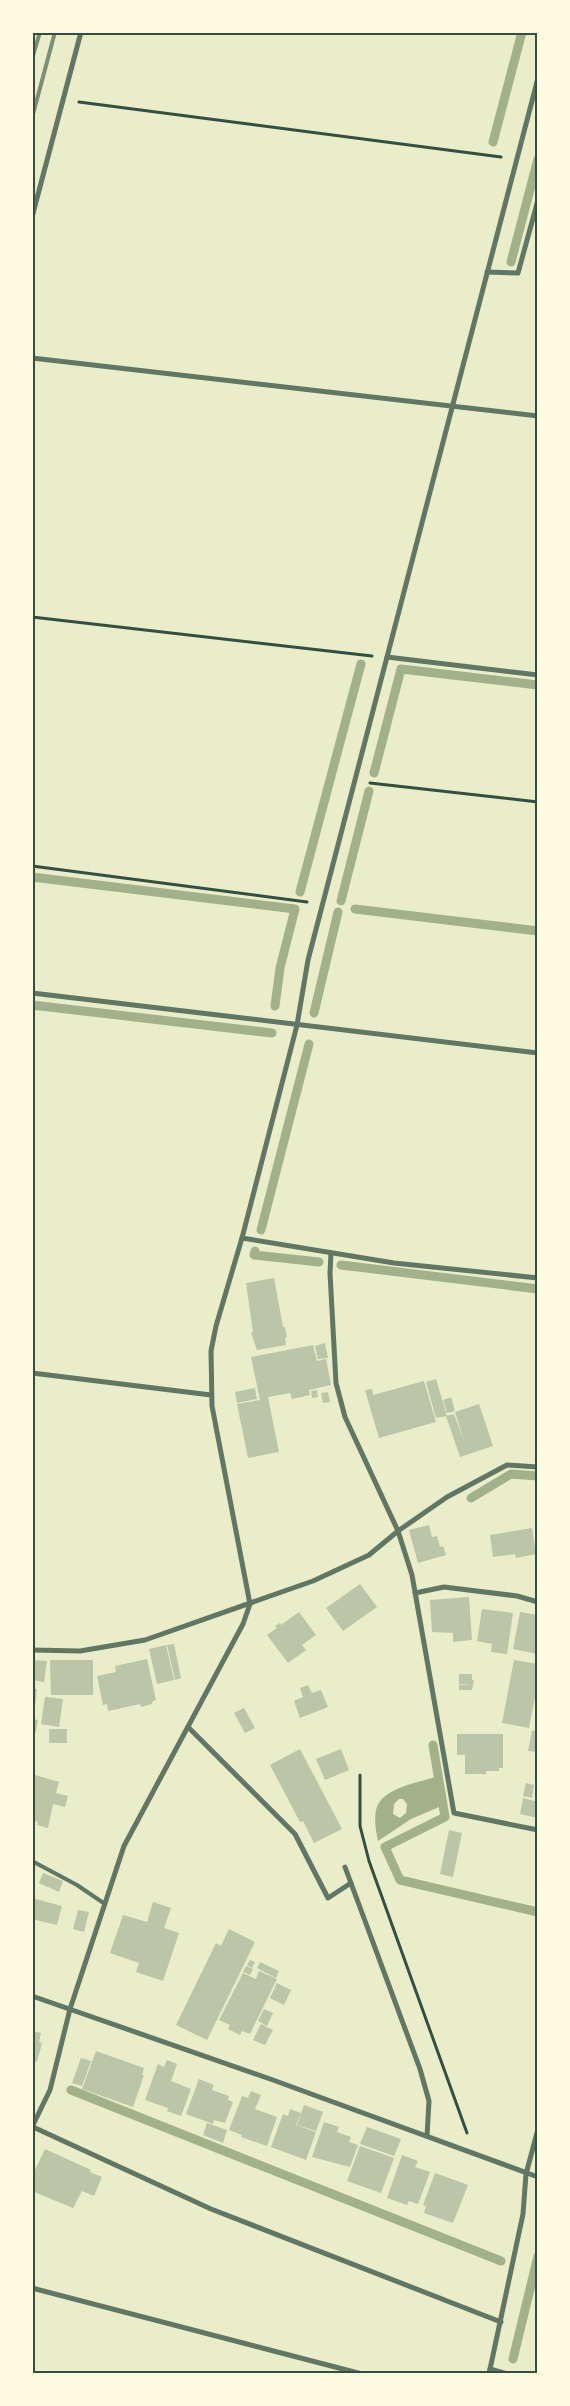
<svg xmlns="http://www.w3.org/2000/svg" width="570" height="2406" viewBox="0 0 570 2406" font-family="'Asap Condensed',sans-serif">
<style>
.water{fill:#a3b18a;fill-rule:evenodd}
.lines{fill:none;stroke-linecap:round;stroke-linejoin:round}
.stream{stroke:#a3b18a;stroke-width:9}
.building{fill:#bcc5a7}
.path{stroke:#344e41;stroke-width:3}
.service{stroke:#617663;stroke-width:4}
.minor{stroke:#617663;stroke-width:5}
.rail{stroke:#7c8e77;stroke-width:4}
.neatline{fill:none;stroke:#344e41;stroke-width:2}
</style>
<rect width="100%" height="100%" fill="#e9edc9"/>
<path class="water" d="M435,1777L439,1807L411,1819L378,1841C376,1832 374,1820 376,1810C381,1788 417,1783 435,1777ZM399,1799H403L407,1804L406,1813L400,1818L393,1814L394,1804Z"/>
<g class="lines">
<g class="stream">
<path d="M493,142L522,32"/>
<path d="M511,262L538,159"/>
<path d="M374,773L401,669L538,685"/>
<path d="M32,877L295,909L280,968L275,1006"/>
<path d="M300,892L361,664"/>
<path d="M341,901L369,791"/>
<path d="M355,909L538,931"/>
<path d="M32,1005L272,1033"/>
<path d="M314,1013L338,912"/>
<path d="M261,1230L309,1044"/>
<path d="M255,1251L254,1255L319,1262"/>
<path d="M341,1265L538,1289"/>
<path d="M471,1498L511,1474L538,1476"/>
<path d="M433,1745L445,1817L385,1847L400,1880L538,1912"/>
<path d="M71,2090L501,2261"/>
<path d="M513,2359L538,2256"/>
</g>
</g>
<g class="building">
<path d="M274,1278L283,1327H285L287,1337L285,1338L286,1345L257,1350L251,1333L253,1332L246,1283Z"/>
<path d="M325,1343L328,1358L318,1359L315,1346Z"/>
<path d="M313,1345L317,1361L326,1359L331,1385L309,1390L310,1395L292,1399L290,1393L268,1397L279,1452L248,1458L237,1404L260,1400L251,1357Z"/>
<path d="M436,1379L447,1416L436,1418L426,1382Z"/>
<path d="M424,1381L436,1422L379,1438L365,1390L372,1389L373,1395Z"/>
<path d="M255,1388L257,1399L237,1403L235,1392Z"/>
<path d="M317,1390L318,1397L312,1398L311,1391Z"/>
<path d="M328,1392L330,1402L323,1403L321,1393Z"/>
<path d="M451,1397L455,1411L447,1413L443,1400Z"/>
<path d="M479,1404L493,1446L460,1457L446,1416L454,1414L464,1441L455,1412Z"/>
<path d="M429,1525L432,1537L437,1536L440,1547L443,1546L446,1555L418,1563L409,1530Z"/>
<path d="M532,1528L536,1554L516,1558L515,1554L493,1557L490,1535Z"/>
<path d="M360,1584L377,1607L343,1631L326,1608Z"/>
<path d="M469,1597L472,1640L453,1642V1633L432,1632L430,1600Z"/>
<path d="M482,1609L513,1613L507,1654L491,1652L492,1644L477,1641Z"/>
<path d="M299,1612L316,1635L302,1645L306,1650L288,1663L267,1635L277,1628L275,1626L280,1623L281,1625Z"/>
<path d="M520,1612L538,1615V1654L513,1649Z"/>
<path d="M174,1644L181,1678L175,1680L167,1645Z"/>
<path d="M166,1645L174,1680L157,1684L149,1649Z"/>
<path d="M147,1659L156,1700L152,1702V1704L141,1707L140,1704L108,1711L107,1704L103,1705L97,1676L116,1672L115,1666Z"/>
<path d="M32,1660L47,1661L44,1682L32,1680Z"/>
<path d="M50,1660H93V1695H51Z"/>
<path d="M514,1660L538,1664V1682L529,1728L502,1723Z"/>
<path d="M459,1674H472V1680H474L472,1690H459V1685L472,1684H459Z"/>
<path d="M308,1685L312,1693L321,1690L328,1707L300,1718L294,1701L303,1697L300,1688Z"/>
<path d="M32,1688L37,1689L34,1715H32Z"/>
<path d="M45,1697L63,1699L59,1727L41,1724Z"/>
<path d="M244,1708L255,1728L245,1733L234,1713Z"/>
<path d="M32,1719L38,1720L36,1732H32Z"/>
<rect x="49" y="1729" width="18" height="14"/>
<path d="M532,1730L538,1732V1752L528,1751Z"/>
<path d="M457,1734H503V1768H499V1771H486V1774H465V1755H457Z"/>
<path d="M300,1749L342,1829L314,1843L303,1821L300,1822L270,1765Z"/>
<path d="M341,1749L349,1770L325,1780L316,1759Z"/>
<path d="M32,1774L59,1782L56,1793L68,1796L65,1807L53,1804L48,1828L37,1825L38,1822L32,1821Z"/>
<path d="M526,1783L534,1785L532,1798L523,1796Z"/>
<path d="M523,1798L538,1802V1818L520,1814Z"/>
<path d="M449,1830L462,1833L453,1877L440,1874Z"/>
<path d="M43,1873L63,1881L59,1892L39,1883Z"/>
<path d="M32,1898L62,1906L57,1925L32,1919Z"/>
<path d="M153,1902L171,1908L164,1928L179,1933L163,1981L136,1972L139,1963L110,1953L123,1915L147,1922Z"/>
<path d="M78,1910L89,1912L84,1932L73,1929Z"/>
<path d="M229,1929L255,1942L207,2040L176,2025L216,1943L221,1946Z"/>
<path d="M250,1960L255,1962L252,1968L247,1965Z"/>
<path d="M260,1962L279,1971L276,1978L257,1968Z"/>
<path d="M246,1966L253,1969L250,1975L243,1972Z"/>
<path d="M259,1971L277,1979L250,2034L242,2031L240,2035L228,2029L230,2025L219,2020L243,1973L256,1979Z"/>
<path d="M277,1983L291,1990L284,2005L270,1998Z"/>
<path d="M264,2009L273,2013L267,2026L258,2021Z"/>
<path d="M261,2024L273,2030L265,2045L253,2040Z"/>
<path d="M32,2031L41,2033L39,2042L42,2043L37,2062L32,2060Z"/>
<path d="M96,2051L144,2068L142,2075H144L133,2107L82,2089Z"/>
<path d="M81,2058L91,2061L82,2086L72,2083Z"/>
<path d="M167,2060L177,2064L171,2081L191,2089L181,2116L167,2111L168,2108L145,2100L158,2064L164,2067Z"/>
<path d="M199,2079L214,2085L212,2090L229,2096L228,2100L233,2102L225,2123L214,2120L213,2124L186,2114Z"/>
<path d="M251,2091L261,2095L255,2109L277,2117L267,2146L241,2137L242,2135L229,2130L242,2096L248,2098Z"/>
<path d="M304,2105L323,2112L316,2131L297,2125Z"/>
<path d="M290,2109L301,2113L296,2125L316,2132L306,2160L271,2147L283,2114L288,2116Z"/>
<path d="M324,2122L339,2127L337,2132L351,2137L349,2142L358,2145L350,2167L312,2157Z"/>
<path d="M207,2123L227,2130L223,2143L203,2135Z"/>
<path d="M367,2127L401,2139L394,2156L360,2144Z"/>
<path d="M360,2146L394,2158L381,2193L347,2181Z"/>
<path d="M45,2149L91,2170L90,2172L102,2177L94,2196L82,2191L73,2208L32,2191V2176Z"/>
<path d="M402,2155L418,2161L415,2167L430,2172L418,2204L409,2201L407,2205L387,2198Z"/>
<path d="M435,2173L468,2185L453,2223L424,2213L426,2206L423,2205Z"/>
</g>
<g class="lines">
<g class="path">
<path d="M79,102L501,157"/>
<path d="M32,617L372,656"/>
<path d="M370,783L538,802"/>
<path d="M32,866L307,902"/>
<path d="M360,1775V1826L369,1861L467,2133"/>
</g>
<path class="service" d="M32,1861L77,1885L105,1904"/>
<g class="minor">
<path d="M32,217L81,32"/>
<path d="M487,272L518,273L538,200"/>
<path d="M32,358L538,416"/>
<path d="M387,657L538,675"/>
<path d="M32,993L538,1053"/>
<path d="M242,1238L394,1263L538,1278"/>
<path d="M331,1253L330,1273L336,1383L345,1417L398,1531L412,1575L454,1813L538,1830"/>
<path d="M32,1373L211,1395"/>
<path d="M415,1593L444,1587L517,1596L538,1602"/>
<path d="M32,1650L80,1651L145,1640L313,1581L369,1555L398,1531L447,1497L507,1465L538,1467"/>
<path d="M188,1727L295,1834L328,1898L351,1883"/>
<path d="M345,1867L420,2069L429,2101L427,2136"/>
<path d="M32,1996L273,2080L538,2177"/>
<path d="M32,2127L50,2090L70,2009L124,1846L243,1624L250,1604L212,1406L211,1351L216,1326L242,1238L297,1025L308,960L538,78"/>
<path d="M33,2127L211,2209L501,2322"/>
<path d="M32,2288L362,2374"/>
<path d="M490,2369L507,2374"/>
<path d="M489,2374L523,2214L526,2174L538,2129"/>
</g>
<g class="rail">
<path d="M32,59L40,32"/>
<path d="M32,118L55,32"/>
</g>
</g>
<rect width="570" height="2406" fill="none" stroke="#fefae0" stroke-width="68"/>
<rect x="34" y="34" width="502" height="2338" class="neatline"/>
</svg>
